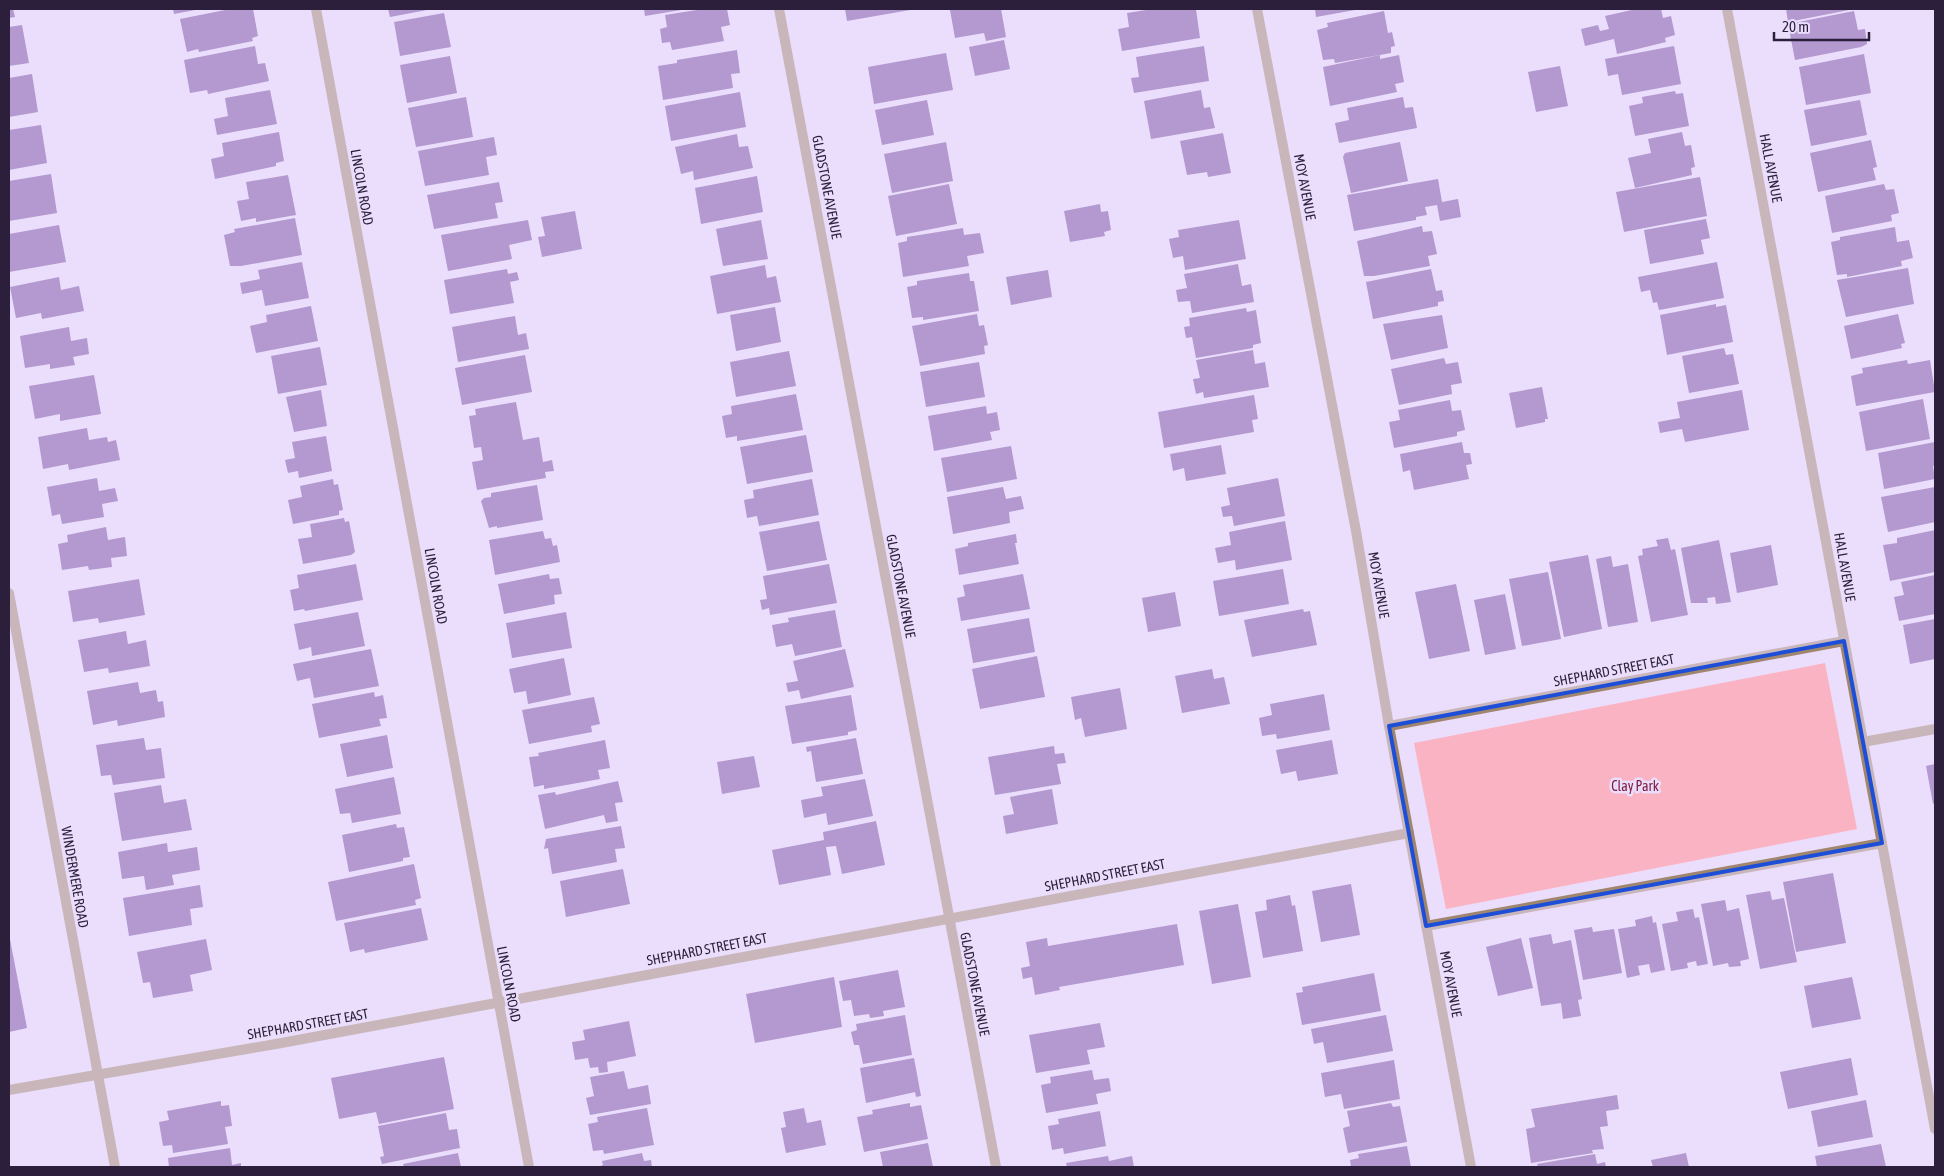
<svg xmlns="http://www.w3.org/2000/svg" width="1944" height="1176" viewBox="0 0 1944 1176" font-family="'Asap Condensed',sans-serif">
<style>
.green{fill:#fab3c2}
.building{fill:#70459b}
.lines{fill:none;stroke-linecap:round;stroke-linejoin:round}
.minor{stroke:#a0866e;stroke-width:10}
.marked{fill:none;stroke:#1d4ed8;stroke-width:4;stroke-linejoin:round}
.labels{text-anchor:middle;stroke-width:5;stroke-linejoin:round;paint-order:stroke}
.street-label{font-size:14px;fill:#2c1f3b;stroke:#ebdefc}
.park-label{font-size:14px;fill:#801d3f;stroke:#ebdefc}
</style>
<rect width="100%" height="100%" fill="#ebdefc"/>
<path class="green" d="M1825,663L1857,829L1446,909L1414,743Z"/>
<g class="building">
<path d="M9,9H13L15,17L9,18Z"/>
<path d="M173,9H195V10L174,14Z"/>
<path d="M230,9H253L258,36L252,38L253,41L199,52L198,49L187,52L180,19Z"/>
<path d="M388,9H427V10L390,17Z"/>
<path d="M644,9H681V10L645,16Z"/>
<path d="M703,9H727L730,25L721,27L724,41L672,50L670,42L662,43L660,29L667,27L665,15Z"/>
<path d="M845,9H910V10L847,21Z"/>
<path d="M957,9H1001L1006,37L986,41L984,33L955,38L950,10Z"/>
<path d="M1152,9H1196L1200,38L1122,51L1118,29L1129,27L1127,13Z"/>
<path d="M1315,9H1355V10L1316,17Z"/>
<path d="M1636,9H1661L1663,18L1671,16L1675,35L1665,38L1666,42L1617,54L1614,39L1585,46L1581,29L1598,25L1600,31L1609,29L1605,16Z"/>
<path d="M1786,9H1849V10L1788,22Z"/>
<path d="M1384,11L1388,33L1392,32L1395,46L1391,47V53L1335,63L1334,59L1323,60L1317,30L1328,27L1327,23Z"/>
<path d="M1854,11L1858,30L1865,29L1867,44L1861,47L1795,60L1788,24Z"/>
<path d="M444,13L451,47L400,56L394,22Z"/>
<path d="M22,25L29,63L9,66V27Z"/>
<path d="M1004,40L1010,69L975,76L969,47Z"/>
<path d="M255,46L258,64L265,63L269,81L208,94L207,90L190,93L184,60Z"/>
<path d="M1204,46L1209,81L1134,93L1131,78L1139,77L1136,57Z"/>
<path d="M1674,46L1681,84L1622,95L1618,74L1608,76L1605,59Z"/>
<path d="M737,50L740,73L731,74L733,88L663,100L658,66L677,63V60Z"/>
<path d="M946,53L953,90L874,104L868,67Z"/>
<path d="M1864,54L1871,93L1806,105L1799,67Z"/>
<path d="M1380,55V59L1399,55L1404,82L1395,84L1397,92L1330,106L1323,67Z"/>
<path d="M450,56L457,93L407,103L400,65Z"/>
<path d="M1560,66L1568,106L1536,112L1528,72Z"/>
<path d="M32,74L38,112L9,117V78Z"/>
<path d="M270,90L277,124L217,135L214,119L228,116L225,98Z"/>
<path d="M1201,90L1204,108L1210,107L1215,128L1151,139L1144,101Z"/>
<path d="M1675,91L1676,94L1683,93L1689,126L1635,136L1629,106L1643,103L1642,97Z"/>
<path d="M740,92L746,127L671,141L665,106Z"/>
<path d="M466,97L473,137L416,147L408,108Z"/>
<path d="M1403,97L1405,108L1413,107L1417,128L1339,143L1335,123L1349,120L1347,108Z"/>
<path d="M927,100L934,135L882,145L875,110Z"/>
<path d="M1860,100L1867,135L1811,146L1804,110Z"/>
<path d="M41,125L47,163L9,170V130Z"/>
<path d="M279,132L284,161L276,163V166L215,179L211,159L224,156L222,143Z"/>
<path d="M1682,132L1685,146L1691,145L1695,167L1691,168L1692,175L1635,188L1628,158L1651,153L1648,139Z"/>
<path d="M1223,133L1231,173L1208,177L1207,172L1187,175L1180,141Z"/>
<path d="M737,134L739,147L748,146L753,168L694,180L693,171L681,174L675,147Z"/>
<path d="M494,137L497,155L486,157L489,175L425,186L418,151Z"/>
<path d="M1871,140L1877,167L1873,168L1876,180L1818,192L1810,153Z"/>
<path d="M946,142L953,181L892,193L884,154Z"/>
<path d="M1400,142L1408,181L1351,193L1343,157L1345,153Z"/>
<path d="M51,174L57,213L9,221V181Z"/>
<path d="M288,175L296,215L256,222V218L241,221L237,201L249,199L246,182Z"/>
<path d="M757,176L763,212L701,224L695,188Z"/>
<path d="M1700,177L1707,216L1624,232L1616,192Z"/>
<path d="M1438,179L1442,202L1458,199L1461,217L1440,221L1437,205L1425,207L1427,215L1416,217V220L1354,231L1347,195Z"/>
<path d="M499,182L503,202L495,203L498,218L434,229L427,195Z"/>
<path d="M949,184L957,224L896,236L888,196Z"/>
<path d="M1884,184L1886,190L1894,189L1899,213L1891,215L1892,221L1832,233L1825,196Z"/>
<path d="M1100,204L1101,212L1108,211L1111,230L1104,232L1105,236L1070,242L1064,211Z"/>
<path d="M575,211L582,249L542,257L538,237L545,236L541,217Z"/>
<path d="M295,218L302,255L241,266H230L224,235L235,232L234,229Z"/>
<path d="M1706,219L1710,238L1701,240L1704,254L1650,264L1644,230Z"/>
<path d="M528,220L532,240L509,245L512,259L448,271L441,235Z"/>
<path d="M761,220L768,259L723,266L716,229Z"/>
<path d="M1239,220L1246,259L1185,270L1183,256L1173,258L1169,239L1179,237L1178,230Z"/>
<path d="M59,225L66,262L9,272V234Z"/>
<path d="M1422,226L1423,232L1432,231L1437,254L1428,256L1430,266L1374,276H1364L1357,241Z"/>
<path d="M1895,227L1897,242L1909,240L1913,258L1901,261L1902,266L1847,277V274L1837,275L1831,242L1840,240V237Z"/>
<path d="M963,228L964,235L980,233L984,253L967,256L969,266L903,277L898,243L907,241V237Z"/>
<path d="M302,262L309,298L265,306L262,290L242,294L240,283L260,279L258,270Z"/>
<path d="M1717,262L1724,298L1659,310L1657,302L1653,303L1650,290L1641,292L1638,277Z"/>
<path d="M1238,264L1242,286L1251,284L1254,302L1192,313L1190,301L1178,302L1176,290L1187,288L1184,274Z"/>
<path d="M765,265L767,278L776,276L781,302L717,314L710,276Z"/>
<path d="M1908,268L1914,304L1846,317L1837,280Z"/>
<path d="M507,269L508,274L517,272L519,280L510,282L514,303L450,314L444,280Z"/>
<path d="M1431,269L1436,291L1442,290L1444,301L1438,302V306L1373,319L1366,282Z"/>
<path d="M1048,270L1052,297L1011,305L1006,277Z"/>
<path d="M969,273L970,281H974L979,311L923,320V317L912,318L907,287L917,285V281Z"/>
<path d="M59,277L61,290L79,286L84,311L42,319L41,313L16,318L10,287Z"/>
<path d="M1716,304V307L1726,305L1733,342L1667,355L1660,315Z"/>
<path d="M311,306L318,341L256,353L250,326L267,322L266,315Z"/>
<path d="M775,307L781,342L736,351L730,315Z"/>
<path d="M1246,308L1247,312L1256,310L1261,343L1253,345V348L1196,358L1192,337L1186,338L1184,327L1190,326L1189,318Z"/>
<path d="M977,314L979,326L984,325L988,345L984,346L985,354L920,366L912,326Z"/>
<path d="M1898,314L1905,343L1901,344L1902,348L1851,359L1844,326Z"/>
<path d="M1442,315L1448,348L1391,360L1383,324Z"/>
<path d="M515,316L518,335L526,333L529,349L458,362L452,327Z"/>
<path d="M69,327L71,341L87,338L89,354L73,357L75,365L50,369V364L25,368L20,336Z"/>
<path d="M320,347L327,385L278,394L271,356Z"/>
<path d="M1724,348L1726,355L1733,354L1739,384L1689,393L1682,356Z"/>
<path d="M1253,350L1255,364L1265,362L1269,387L1204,398L1203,392L1196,394L1193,379L1200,378L1196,360Z"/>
<path d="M789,351L796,386L736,397L730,362Z"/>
<path d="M525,355L532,392L462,405L455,368Z"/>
<path d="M1444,358L1446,364L1458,362L1462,383L1451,385L1452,394L1399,405L1391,369Z"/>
<path d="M1907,360L1908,364L1930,360L1935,392L1856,406L1851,376L1863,373L1862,368Z"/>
<path d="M979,362L985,397L926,407L920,372Z"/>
<path d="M94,375L101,414L60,421V414L35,419L29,386Z"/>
<path d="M1542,387L1548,419H1545V422L1516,428L1509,393Z"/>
<path d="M321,390L327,426L294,432L286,397Z"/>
<path d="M1742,390L1749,430L1685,442L1682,429L1660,433L1658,422L1680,418L1677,402Z"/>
<path d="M796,394L803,430L737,441V436L726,438L722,416L732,414L731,406Z"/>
<path d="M1254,395L1258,419L1252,420L1254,432L1164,448L1158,412Z"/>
<path d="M1923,399L1930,439L1866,451L1859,412Z"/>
<path d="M1450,400L1452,411L1461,410L1465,430L1457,432V436L1394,448L1389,422L1400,420L1398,410Z"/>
<path d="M516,402L523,440L539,437L543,462L552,460L554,471L545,472L546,478L477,490L472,462L483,460L481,447L474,448L469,416L476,415L475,409Z"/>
<path d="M986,406L987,414L997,412L1000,430L990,432L992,440L934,451L928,416Z"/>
<path d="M87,428L89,440L107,437L108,442L116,440L120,460L69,470L68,464L43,469L38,437Z"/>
<path d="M806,435L813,472L747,484L740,447Z"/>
<path d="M326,436L332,471L299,478L298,471L288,473L285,460L295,458L292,442Z"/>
<path d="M1462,442L1464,453H1470L1472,464L1466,465L1469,479L1414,490L1410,470L1403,472L1400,454Z"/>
<path d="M1935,442V465L1933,466L1935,479L1884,489L1878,453Z"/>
<path d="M1221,445L1226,474L1186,481L1184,468L1173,471L1170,454Z"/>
<path d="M1011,446L1017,479L947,492L941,458Z"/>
<path d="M97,478L99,491L115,488L118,501L102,504L104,517L62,524L60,514L52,516L47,487Z"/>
<path d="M1278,478L1285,516L1234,526L1232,516L1223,517L1221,507L1230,505L1227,488Z"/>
<path d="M333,479L334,485L338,484L343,510L339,511V515L293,524L288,500L302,497L300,486Z"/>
<path d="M812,479L819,515L759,526L757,516L747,518L744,500L754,498L753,490Z"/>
<path d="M537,485L543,520L497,528V526L489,528L481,501L484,498L491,497V493Z"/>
<path d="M1003,487L1006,499L1021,496L1024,509L1009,512L1010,523L953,534L947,497Z"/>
<path d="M1935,487V522L1888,532L1881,497Z"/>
<path d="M344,518L345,522L349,521L355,552L351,555L303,564L298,539L312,537L310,524Z"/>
<path d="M819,521L827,560L767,571L759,532Z"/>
<path d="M1285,521L1292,560L1236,570L1235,560L1218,563L1215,548L1231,545L1229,532Z"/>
<path d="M106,527L108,540L125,537L127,556L111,558L112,567L89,570L88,566L62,570L58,544L68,542L67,535Z"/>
<path d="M1935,530V572L1890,581L1883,545L1897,543V538Z"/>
<path d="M543,531L545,539L551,538L553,546L557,545L560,562L495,575L489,540Z"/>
<path d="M1016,534L1017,543H1015L1019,564L959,575L955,549L968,546V543Z"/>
<path d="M1668,538L1671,550L1675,549L1688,615L1651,622L1638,556L1643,555L1642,549L1658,546L1656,540Z"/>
<path d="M1719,540L1731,602L1716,604L1715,597L1707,598L1708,603H1691L1681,548Z"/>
<path d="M1771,545L1778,585L1737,593L1730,553Z"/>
<path d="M1588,555L1602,629L1564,637L1549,562Z"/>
<path d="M1611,556L1613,567L1628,564L1638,622L1608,627L1596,559Z"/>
<path d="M356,564L363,600L305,611L304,609L294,611L290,590L299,588L297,575Z"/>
<path d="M829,564L837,603L770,615L769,608L762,610L760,600L767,599L763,576Z"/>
<path d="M1283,569L1289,604L1219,616L1213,581Z"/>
<path d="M1548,572L1561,639L1522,646L1509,579Z"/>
<path d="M549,574L550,579L559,578L562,594L554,595L555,604L504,614L498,584Z"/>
<path d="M1023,574L1030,609L961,621L957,598L965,596L963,585Z"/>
<path d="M1935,575V614L1899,621L1894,597L1904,595L1901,582Z"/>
<path d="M139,579L145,615L99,623L98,618L73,622L68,591Z"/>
<path d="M1456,584L1470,651L1429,659L1415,592Z"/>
<path d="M1175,592L1181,626L1148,632L1142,598Z"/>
<path d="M1505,594L1516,649L1485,655L1474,600Z"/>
<path d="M1303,609L1304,612L1310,611L1317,645L1252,657L1244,620Z"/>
<path d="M835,610L842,647L795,656L792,644L776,647L772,625L789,622L788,618Z"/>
<path d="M358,612L365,646L312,656L311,647L299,650L294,624Z"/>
<path d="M566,612L572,648L512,658L506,623Z"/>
<path d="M1029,618L1035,652L973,663L967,629Z"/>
<path d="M1935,619V659L1910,664L1903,625Z"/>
<path d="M126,631L128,644L146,640L150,666L109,673L108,668L84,672L78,640Z"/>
<path d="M371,649L379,686L314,698L310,678L297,681L293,664Z"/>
<path d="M845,649L854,687L801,699L799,690L788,692L786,683L798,681L793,661Z"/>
<path d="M1037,656L1045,697L980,709L972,669Z"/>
<path d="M564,658L571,695L528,704L526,691L514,693L509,669Z"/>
<path d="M1212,669L1214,679L1224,677L1230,704L1182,713L1175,676Z"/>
<path d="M138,682L140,693L156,690L158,702L163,701L165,717L118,726L117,720L93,725L87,691Z"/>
<path d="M1120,688L1127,729L1085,737L1081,718L1075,720L1071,697Z"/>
<path d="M374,692L375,697L383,695L387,718L379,719L381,726L319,738L312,704Z"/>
<path d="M1324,694L1330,730L1277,739L1276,734L1262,736L1259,718L1272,715L1270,704Z"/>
<path d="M851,695L857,730L848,732V735L792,744L785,706Z"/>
<path d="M594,697L600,724L591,726L592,732L529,744L522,710Z"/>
<path d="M387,735L393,768L347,777L340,744Z"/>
<path d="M144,738L146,750L161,748L165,778L113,785L111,775L101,776L96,745Z"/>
<path d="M856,738L863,774L816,782L811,751L807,752L806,747Z"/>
<path d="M605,740L610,768L598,770L600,779L544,789V785L534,787L529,757L539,756L538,753Z"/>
<path d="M1332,740L1338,774L1298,781L1296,771L1281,774L1276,750Z"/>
<path d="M1054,746L1055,754L1064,753L1066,763L1057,764L1061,784L995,795L988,757Z"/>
<path d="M754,756L760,787L722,794L717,762Z"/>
<path d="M1935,764V803L1933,804L1926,766Z"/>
<path d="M394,777L401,814L352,823L350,813L340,814L335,789Z"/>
<path d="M865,779L873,816L828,825L826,813L804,818L801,800L823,796L821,787Z"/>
<path d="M618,781L623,802L615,803L618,821L606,823L604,815L545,829L538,795L555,792L556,795Z"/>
<path d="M161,785L164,803L186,799L192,830L122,841L114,793Z"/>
<path d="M1052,789L1058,824L1006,834L1003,816L1014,814L1010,797Z"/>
<path d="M876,821L885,865L842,874L836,846L826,847L831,875L779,885L772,850L824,840L823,832Z"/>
<path d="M396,824L397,828L404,827L410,857L403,858V861L349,872L342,835Z"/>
<path d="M621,826L625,848L615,849L617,862L552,874L548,848L544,849L546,839Z"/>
<path d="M167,843L168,852L197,847L200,870L172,875L174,885L146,890L144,876L122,879L118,852Z"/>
<path d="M414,864L421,898L415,900L416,905L336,921L328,882Z"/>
<path d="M623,869L630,904L566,917L560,881Z"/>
<path d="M1833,873L1846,943L1796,952L1783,882Z"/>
<path d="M1351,884L1360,935L1321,942L1312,891Z"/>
<path d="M200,885L203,907L190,909L192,925L129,936L123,898Z"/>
<path d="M1770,891L1772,900L1784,898L1797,962L1760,969L1746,895Z"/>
<path d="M1290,895L1292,906L1295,905L1303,951L1263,958L1255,912L1267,910L1266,900Z"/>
<path d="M1725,900L1727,911L1739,908L1749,959L1740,961L1741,966L1729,967L1728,963L1713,966L1701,904Z"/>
<path d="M1238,904L1251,977L1212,984L1199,911Z"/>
<path d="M421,908L428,940L365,953L364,949L350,952L344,923Z"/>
<path d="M1693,909L1695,918L1699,917L1708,964L1697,966L1696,961L1687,963L1688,968L1671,971L1662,924L1678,921L1676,912Z"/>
<path d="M1652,916L1653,923L1656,922L1665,970L1651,973L1649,964L1638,966L1640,975L1627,978L1618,929L1636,926L1635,920Z"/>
<path d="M1177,924L1184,965L1059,987L1060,990L1035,995L1032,977L1023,979L1021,968L1030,966L1026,942L1047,938L1048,946Z"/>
<path d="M1592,927L1593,932L1614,929L1622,973L1583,980L1574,930Z"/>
<path d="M9,934L27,1028L9,1032Z"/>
<path d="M1551,934L1553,944L1571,940L1582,999L1578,1000L1581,1016L1563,1019L1561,1003L1541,1006L1529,938Z"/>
<path d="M1521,938L1533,988L1498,996L1486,947Z"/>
<path d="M206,939L212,970L190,975L193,991L153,998L150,982L143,983L137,952Z"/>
<path d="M898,970L905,1007L883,1011L884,1016L870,1018L869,1014L854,1016L851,1000L843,1001L839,981Z"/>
<path d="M1374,973L1381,1011L1302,1025L1296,993L1303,992L1302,987Z"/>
<path d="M834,977L842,1027L755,1043L746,994Z"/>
<path d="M1852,977L1861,1019L1812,1028L1804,986Z"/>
<path d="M905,1015L912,1055L863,1064L859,1045H854L851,1032L857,1030L856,1024Z"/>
<path d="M1386,1015L1393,1051L1327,1063L1323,1042L1314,1044L1311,1029Z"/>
<path d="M629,1021L636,1056L607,1062L608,1072L599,1073L598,1067L590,1068L588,1058L575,1060L572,1042L585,1040L583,1030Z"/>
<path d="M1100,1023L1105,1047L1087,1050L1090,1064L1036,1073L1029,1035Z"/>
<path d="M444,1057L454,1109L379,1124L376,1112L339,1119L331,1078Z"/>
<path d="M914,1058L921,1096L916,1097L915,1092L866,1103L860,1068Z"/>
<path d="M1851,1058L1858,1095L1788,1109L1780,1072Z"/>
<path d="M1394,1060L1400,1099L1344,1109L1341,1094L1325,1097L1321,1073Z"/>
<path d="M1092,1070L1094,1080L1109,1078L1111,1091L1096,1094L1098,1104L1046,1113L1041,1085L1051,1083L1050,1077Z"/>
<path d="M624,1071L628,1089L648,1085L651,1104L590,1115L586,1098L594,1096L590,1077Z"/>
<path d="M1617,1095L1619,1109L1606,1111L1608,1126L1600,1127L1604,1149L1592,1150L1593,1153L1531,1163L1526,1129L1535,1127L1531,1109Z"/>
<path d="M1866,1100L1873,1137L1818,1147L1811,1111Z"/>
<path d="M221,1101V1106L229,1105L232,1126L225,1127L228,1144L173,1153L172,1145L163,1146L159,1122L169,1120L167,1111Z"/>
<path d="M910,1103V1107L921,1105L928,1139L864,1152L857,1117L873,1114L872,1110Z"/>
<path d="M1391,1103L1393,1107L1400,1106L1407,1142L1348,1153L1343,1128L1350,1126L1347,1111Z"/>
<path d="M647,1108L654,1145L604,1154L603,1150L593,1151L588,1124L598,1122L597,1117Z"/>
<path d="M804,1108L807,1123L821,1120L826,1145L786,1153L781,1128L786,1127L783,1112Z"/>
<path d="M1100,1111L1106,1146L1064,1154L1063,1148L1052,1150L1048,1126L1059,1124L1058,1119Z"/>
<path d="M446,1113L449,1130L457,1129L460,1148L382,1164L380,1157L384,1156L378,1126Z"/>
<path d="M928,1143L933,1167H883L880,1152Z"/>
<path d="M1881,1144L1886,1167H1817L1815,1156Z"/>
<path d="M1407,1146L1411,1167H1351L1350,1160L1359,1158L1358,1154Z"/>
<path d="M230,1148L232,1165L241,1163V1167H169L168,1158Z"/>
<path d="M458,1153L461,1167H404L403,1164Z"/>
<path d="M642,1153L644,1161L651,1160L652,1167H598L603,1165L602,1161Z"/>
<path d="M1686,1153L1689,1167H1653L1651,1160Z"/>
<path d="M1595,1154L1597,1164L1605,1162L1606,1167H1538L1537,1164Z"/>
<path d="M1108,1156L1109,1161L1132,1156L1134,1167H1067L1066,1163Z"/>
</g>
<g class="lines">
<g class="minor">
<path d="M316,9L529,1167"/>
<path d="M779,9L996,1167"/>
<path d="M1257,9L1356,531L1389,726L1471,1167"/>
<path d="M1727,9L1935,1129"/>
<path d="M9,593L115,1167"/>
<path d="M1389,726L1844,641"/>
<path d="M1863,742L1935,729"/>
<path d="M1426,926L1882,843"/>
<path d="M9,1090L276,1044L1409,833"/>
</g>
</g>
<path d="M0 0H1944V1176H0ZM1844,641L1882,843L1426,926L1389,726Z" fill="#ebdefc" fill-opacity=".55" fill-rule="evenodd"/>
<path class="marked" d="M1844,641L1882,843L1426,926L1389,726Z"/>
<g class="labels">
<g class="street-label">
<text transform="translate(1771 168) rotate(79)" y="5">HALL AVENUE</text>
<text transform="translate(362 187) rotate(80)" y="5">LINCOLN ROAD</text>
<text transform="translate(827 187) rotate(79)" y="5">GLADSTONE AVENUE</text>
<text transform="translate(1305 187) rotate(79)" y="5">MOY AVENUE</text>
<text transform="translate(1845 567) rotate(80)" y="5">HALL AVENUE</text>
<text transform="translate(1379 585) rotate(80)" y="5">MOY AVENUE</text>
<text transform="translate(436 586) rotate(80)" y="5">LINCOLN ROAD</text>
<text transform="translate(901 586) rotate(79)" y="5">GLADSTONE AVENUE</text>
<text transform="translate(1614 670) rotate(-11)" y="5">SHEPHARD STREET EAST</text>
<text transform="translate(1105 875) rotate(-11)" y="5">SHEPHARD STREET EAST</text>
<text transform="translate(75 877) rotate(80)" y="5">WINDERMERE ROAD</text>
<text transform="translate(707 949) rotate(-11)" y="5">SHEPHARD STREET EAST</text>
<text transform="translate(509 984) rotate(79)" y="5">LINCOLN ROAD</text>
<text transform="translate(975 984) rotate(79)" y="5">GLADSTONE AVENUE</text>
<text transform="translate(1451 984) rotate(79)" y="5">MOY AVENUE</text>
<text transform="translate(308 1024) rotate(-10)" y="5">SHEPHARD STREET EAST</text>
</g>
<g class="park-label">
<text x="1635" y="791">Clay Park</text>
</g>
</g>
<rect width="1944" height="1176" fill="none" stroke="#2c1f3b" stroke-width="20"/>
<path d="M1774 32v8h95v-8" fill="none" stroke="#2c1f3b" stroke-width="2.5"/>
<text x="1782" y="32" font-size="15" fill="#2c1f3b" stroke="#ebdefc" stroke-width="4" paint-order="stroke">20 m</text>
</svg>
